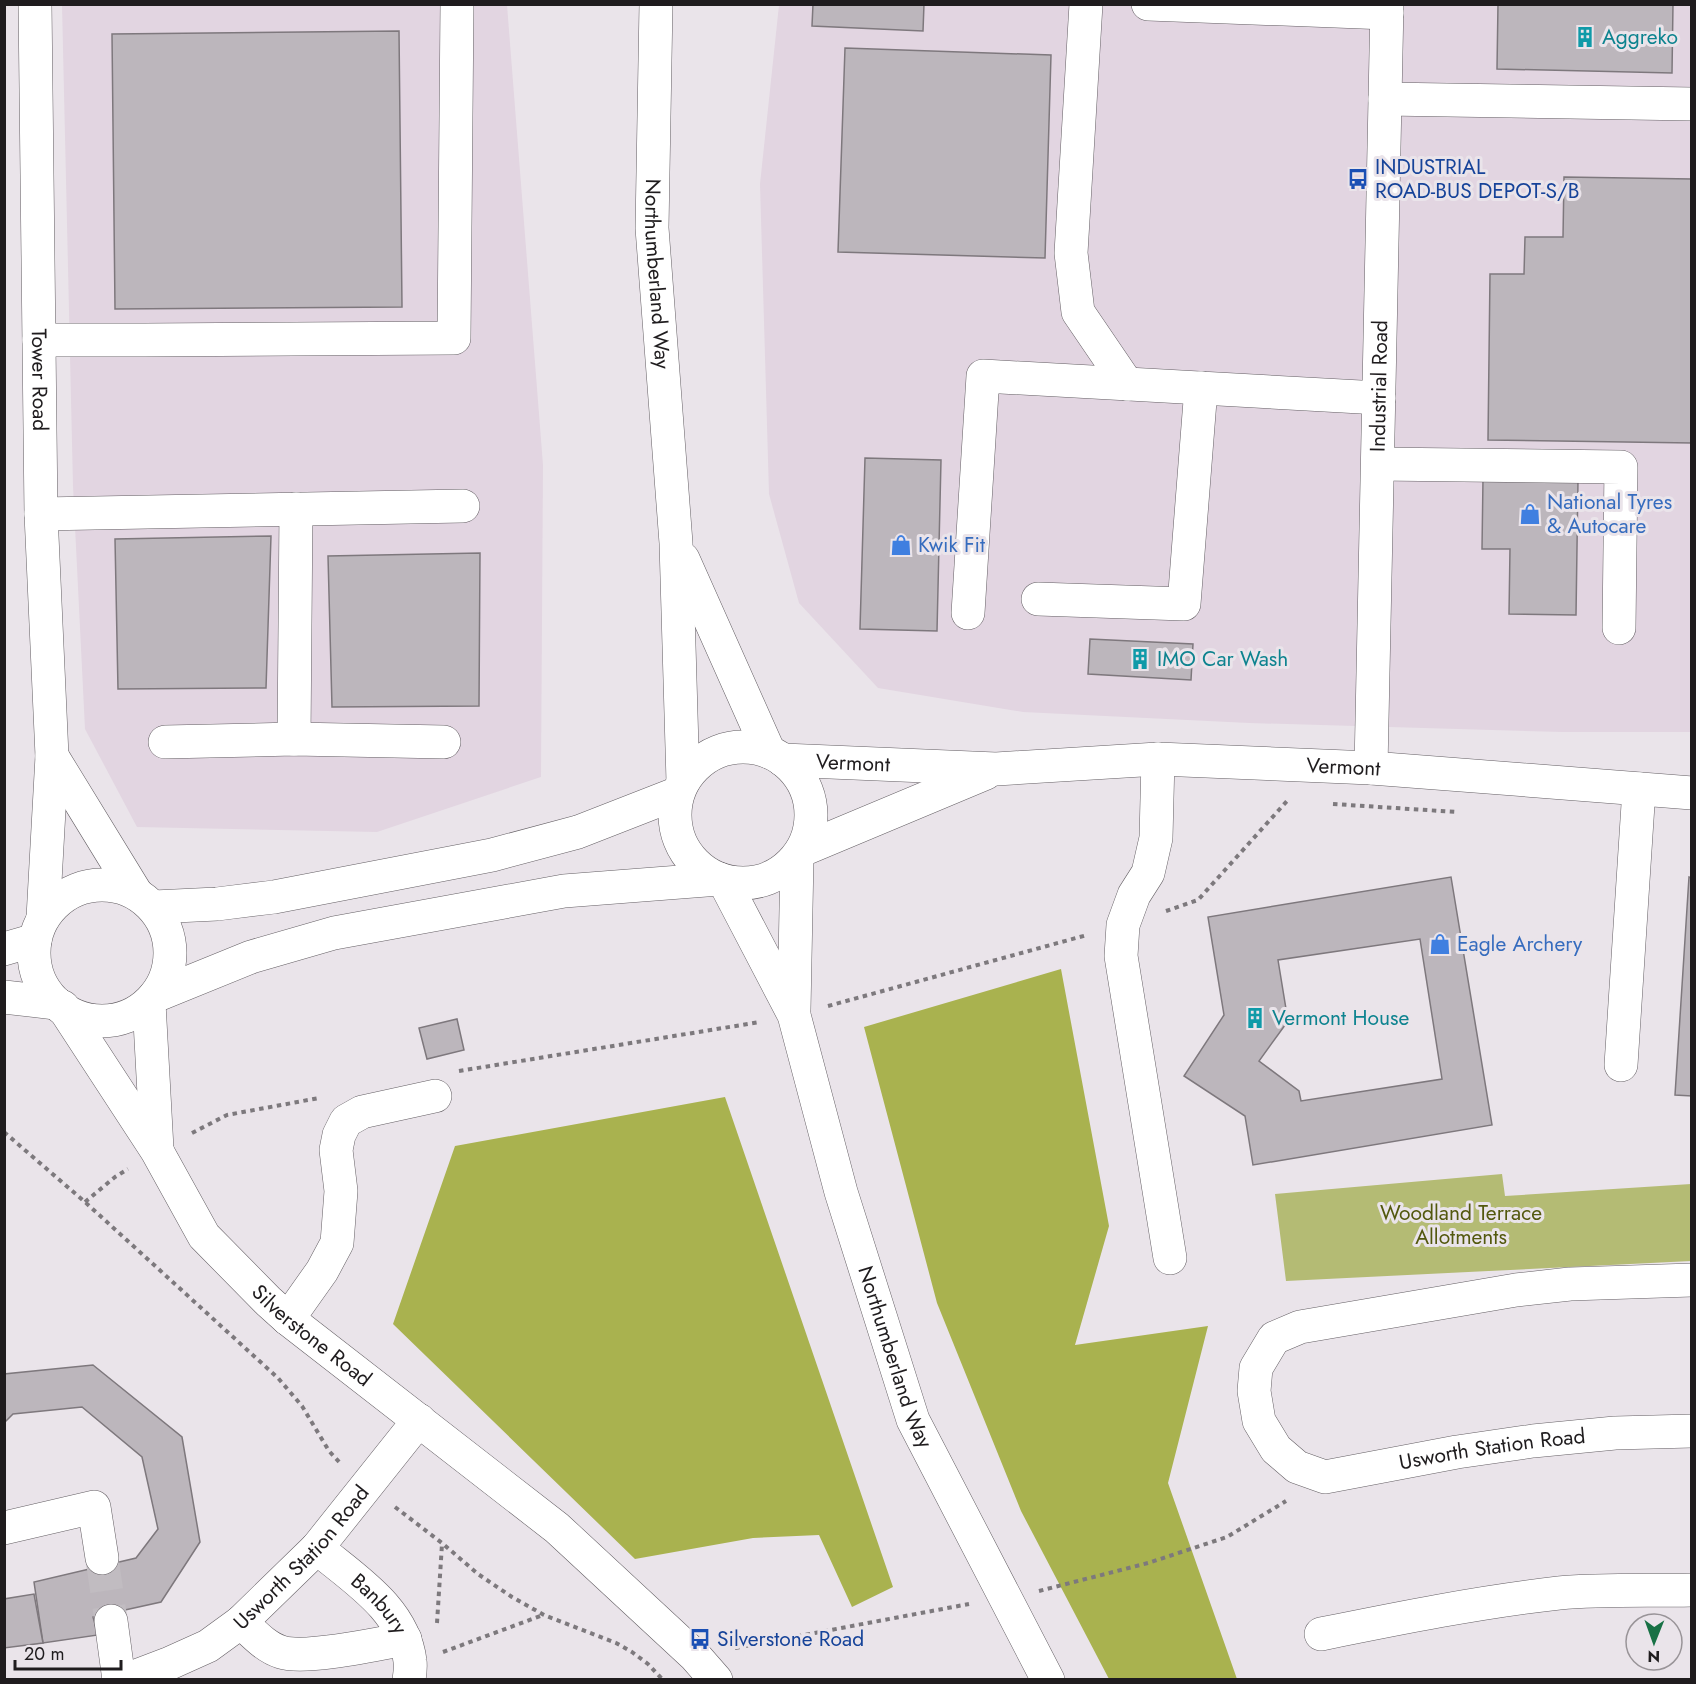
<svg xmlns="http://www.w3.org/2000/svg" width="1696" height="1684" viewBox="0 0 1696 1684" font-family="Jost,sans-serif">
<style>
.built{fill:#e2d5e1}
.green{fill:#b4bb74}
.forest{fill:#a9b24f}
.building{fill:#bcb6bc;stroke:#7e787d;stroke-width:1.5;fill-rule:evenodd}
.lines{fill:none;stroke-linecap:round;stroke-linejoin:round}
.minor-tunnel{stroke:#c1bcc1;stroke-width:33;stroke-dasharray:33 16;stroke-linecap:butt}
.minor-casing{stroke:#645f64;stroke-width:34}
.major-casing{stroke:#645f64;stroke-width:34}
.path{stroke:#7d797d;stroke-width:4;stroke-dasharray:4.5 4.5;stroke-linecap:butt}
.minor{stroke:#fff;stroke-width:33}
.major{stroke:#fff;stroke-width:33}
.labels{text-anchor:middle;stroke-width:6;stroke-linejoin:round;paint-order:stroke}
.culture-label{font-size:21px;fill:#0d838f;stroke:#eae4ea;text-anchor:start}
.transit-label{font-size:21px;fill:#164399;stroke:#eae4ea;text-anchor:start}
.street-label{font-size:21px;fill:#1f1c1e;stroke:#eae4ea}
.shop-label{font-size:21px;fill:#366cbe;stroke:#eae4ea;text-anchor:start}
.park-label{font-size:21px;fill:#53580e;stroke:#eae4ea}
</style>
<rect width="100%" height="100%" fill="#eae4ea"/>
<g class="built">
<path d="M6,4V787L5,792L4,5Z"/>
<path d="M62,5H507L543,465L541,777L377,832L137,827L85,729L73,486Z"/>
<path d="M779,5H1691V732H1562L1249,723L1023,712L878,688L799,603L769,494L760,184Z"/>
</g>
<path class="green" d="M1502,1174L1505,1196L1691,1184V1261L1286,1281L1275,1194Z"/>
<g class="forest">
<path d="M1061,969L1109,1226L1075,1345L1208,1326L1168,1483L1237,1679H1109L1021,1511L937,1303L864,1027Z"/>
<path d="M725,1097L893,1587L852,1607L819,1535L753,1538L635,1559L393,1324L455,1146Z"/>
</g>
<g class="building">
<path d="M813,4H924L923,31L812,26Z"/>
<path d="M1498,4H1673L1672,73L1497,69Z"/>
<path d="M399,31L402,307L115,309L112,34Z"/>
<path d="M845,48L1051,55L1045,258L838,252Z"/>
<path d="M1564,177L1692,179V443L1488,440L1490,274H1524L1525,237H1563Z"/>
<path d="M865,458L941,460L937,631L860,629Z"/>
<path d="M1483,479L1578,480L1576,615L1509,614L1510,549H1482Z"/>
<path d="M271,536L266,688L118,689L115,539Z"/>
<path d="M480,553L479,706L332,707L328,556Z"/>
<path d="M1090,639L1193,644L1191,680L1088,674Z"/>
<path d="M1451,877L1492,1125L1253,1165L1245,1116L1184,1076L1224,1015L1208,917ZM1420,939L1442,1079L1301,1101L1299,1091L1259,1061L1288,1021L1278,960Z"/>
<path d="M1689,877L1692,878V1096L1675,1095Z"/>
<path d="M457,1019L464,1050L427,1059L419,1028Z"/>
<path d="M93,1365L182,1437L200,1542L161,1602L93,1617L98,1635L43,1643L34,1582L136,1558L158,1529L142,1457L82,1407L13,1414L4,1423V1374Z"/>
<path d="M34,1594L43,1643L4,1648V1599Z"/>
</g>
<g class="lines">
<path class="minor-tunnel" d="M102,1558L111,1621"/>
<defs>
<g id="minor">
<path id="s1" d="M35,4L41,514L52,756L43,918"/>
<path d="M1086,4L1071,253L1078,312L1127,384"/>
<path d="M1148,4L1387,13"/>
<path d="M1385,99L1692,104"/>
<path d="M39,340H145L454,338L457,4"/>
<path d="M1378,464L1621,467L1619,628"/>
<path d="M41,514L463,506"/>
<path d="M1038,599L1184,604L1201,388"/>
<path d="M968,613L983,376L1379,398"/>
<path d="M294,739L296,509"/>
<path d="M165,742L294,739L444,742"/>
<path d="M52,756L136,893"/>
<path d="M1158,759L1156,838L1148,873L1134,895L1123,925L1121,956L1170,1258"/>
<path id="s2" d="M1371,768L1387,4"/>
<path d="M149,1003L157,1149"/>
<path id="s3" d="M63,1007L157,1151L204,1236L268,1301L288,1319L557,1528L695,1656L716,1680"/>
<path d="M1621,1065L1639,789"/>
<path id="s4" d="M1692,1280L1570,1284L1516,1290L1300,1327L1274,1338L1256,1368L1254,1391L1259,1421L1276,1449L1297,1467L1325,1477L1457,1452L1533,1441L1615,1433L1692,1431"/>
<path d="M288,1319L322,1271L337,1243L341,1191L336,1150L339,1135L346,1121L362,1112L435,1096"/>
<path d="M4,1528L94,1507L102,1558"/>
<path id="s5" d="M317,1548C354,1579 404,1609 410,1661C411,1667 410,1673 409,1680"/>
<path d="M111,1621L119,1680"/>
<path d="M241,1622C253,1633 265,1647 281,1652C305,1660 378,1644 405,1639"/>
<path d="M1321,1634C1400,1618 1479,1602 1559,1593C1603,1589 1647,1591 1692,1590"/>
<path id="s6" d="M126,1680L168,1664L208,1646L241,1622L317,1548L419,1420"/>
</g>
<g id="major">
<path id="s7" d="M656,4L652,228L676,543L683,782"/>
<path d="M683,559L769,752"/>
<circle cx="743" cy="815" r="68"/>
<path id="s8" d="M783,760L996,769L1158,759L1371,768L1692,793"/>
<path d="M802,850L986,773"/>
<path id="s9" d="M724,881L794,1015L841,1192L913,1420L1048,1680"/>
<circle cx="102" cy="953" r="68"/>
<path d="M154,907L217,904L274,897L492,855L578,832L678,793"/>
<path d="M4,949L35,940"/>
<path d="M155,996L251,957L334,933L564,891L719,879"/>
<path d="M4,997L56,1003"/>
<path d="M794,1010L797,858"/>
</g>
</defs>
<use href="#minor" class="minor-casing"/>
<use href="#major" class="major-casing"/>
<g class="path">
<path d="M1333,804L1457,812"/>
<path d="M1166,911L1198,900L1287,801H1290"/>
<path d="M828,1006L1087,935"/>
<path d="M459,1071L760,1022"/>
<path d="M4,1132L85,1202L278,1378L302,1406L329,1451L340,1463"/>
<path d="M192,1133L227,1115L319,1098"/>
<path d="M85,1202L115,1177L128,1169"/>
<path d="M395,1507L442,1543L478,1574L512,1597L544,1615L616,1643L632,1652L648,1664L663,1680"/>
<path d="M1039,1591L1148,1563L1227,1537L1286,1501"/>
<path d="M437,1623L442,1544"/>
<path d="M735,1648L969,1604"/>
<path d="M443,1652L543,1615"/>
</g>
<use href="#minor" class="minor"/>
<use href="#major" class="major"/>
</g>
<defs>
<symbol id="building-bare" viewBox="-9 -9 18 18"><path d="M-4-6H4V6H1V3H-1V6H-4ZM-2.5-4.3h1.7v1.8h-1.7ZM.8-4.3h1.7v1.8H.8ZM-2.5-1h1.7V.8h-1.7ZM.8-1h1.7V.8H.8Z" fill="#0f9aa8" stroke="#eae4ea" stroke-width="2.5" paint-order="stroke"/></symbol>
<symbol id="bus-bare" viewBox="-9 -9 18 18"><path d="M-5-6H5V4H4V6H2V4H-2V6H-4V4H-5ZM-3.5-4V0h7V-4ZM-3.5 1.2v1.5H-2V1.2ZM2 1.2v1.5H3.5V1.2Z" fill="#1a4fb4" stroke="#eae4ea" stroke-width="2.5" paint-order="stroke"/></symbol>
<symbol id="shop-bare" viewBox="-9 -9 18 18"><path d="M-5-2.5h2.3a2.7 3.5 0 0 1 5.4 0H5L5.5 6h-11ZM-1.5-2.5h3a1.5 2.3 0 0 0-3 0Z" fill="#3f7fe0" stroke="#eae4ea" stroke-width="2.5" paint-order="stroke"/></symbol>
</defs>
<g fill-rule="evenodd">
<use href="#building-bare" x="1570" y="22" width="30" height="30"/>
<use href="#bus-bare" x="1343" y="164" width="30" height="30"/>
<use href="#shop-bare" x="1515" y="499" width="30" height="30"/>
<use href="#shop-bare" x="886" y="530" width="30" height="30"/>
<use href="#building-bare" x="1125" y="644" width="30" height="30"/>
<use href="#shop-bare" x="1425" y="929" width="30" height="30"/>
<use href="#building-bare" x="1240" y="1003" width="30" height="30"/>
<use href="#bus-bare" x="685" y="1624" width="30" height="30"/>
</g>
<g class="labels">
<g class="culture-label">
<text x="1602" y="44">Aggreko</text>
<text x="1157" y="666">IMO Car Wash</text>
<text x="1272" y="1025">Vermont House</text>
</g>
<g class="transit-label">
<text x="1375" y="174">INDUSTRIAL<tspan x="1375" dy="24">ROAD-BUS DEPOT-S/B</tspan></text>
<text x="717" y="1646">Silverstone Road</text>
</g>
<g class="street-label">
<text dy="7" stroke="none"><textPath href="#s7" startOffset="270">Northumberland Way</textPath></text>
<text dy="7" stroke="none"><textPath href="#s1" startOffset="376">Tower Road</textPath></text>
<text dy="7" stroke="none"><textPath href="#s2" startOffset="382">Industrial Road</textPath></text>
<text dy="7" stroke="none"><textPath href="#s8" startOffset="70">Vermont</textPath></text>
<text dy="7" stroke="none"><textPath href="#s8" startOffset="561">Vermont</textPath></text>
<text dy="7" stroke="none"><textPath href="#s3" startOffset="416">Silverstone Road</textPath></text>
<text dy="7" stroke="none"><textPath href="#s9" startOffset="508">Northumberland Way</textPath></text>
<text dy="7" stroke="none"><textPath href="#s4" startOffset="772">Usworth Station Road</textPath></text>
<text dy="7" stroke="none"><textPath href="#s6" startOffset="218">Usworth Station Road</textPath></text>
<text dy="7" stroke="none"><textPath href="#s5" startOffset="84">Banbury</textPath></text>
</g>
<g class="shop-label">
<text x="1547" y="509">National Tyres<tspan x="1547" dy="24">&amp; Autocare</tspan></text>
<text x="918" y="552">Kwik Fit</text>
<text x="1457" y="951">Eagle Archery</text>
</g>
<g class="park-label">
<text x="1461" y="1220">Woodland Terrace<tspan x="1461" dy="24">Allotments</tspan></text>
</g>
</g>
<rect width="1696" height="1684" fill="none" stroke="#1f1c1e" stroke-width="12"/>
<g transform="translate(1654 1642) rotate(181)"><circle r="28" fill="#eae4ea" stroke="#999498" stroke-width="1.5"/>
<path d="M0-4.5L10 22L0 15L-10 22Z" fill="#187145"/>
<text y="-9" font-size="16" font-weight="bold" text-anchor="middle" fill="#1f1c1e">N</text>
</g>
<path d="M15 1660v9h106v-9" fill="none" stroke="#1f1c1e" stroke-width="3"/>
<text x="24" y="1660" font-size="18" fill="#1f1c1e" stroke="#eae4ea" stroke-width="4.5" paint-order="stroke">20 m</text>
</svg>
